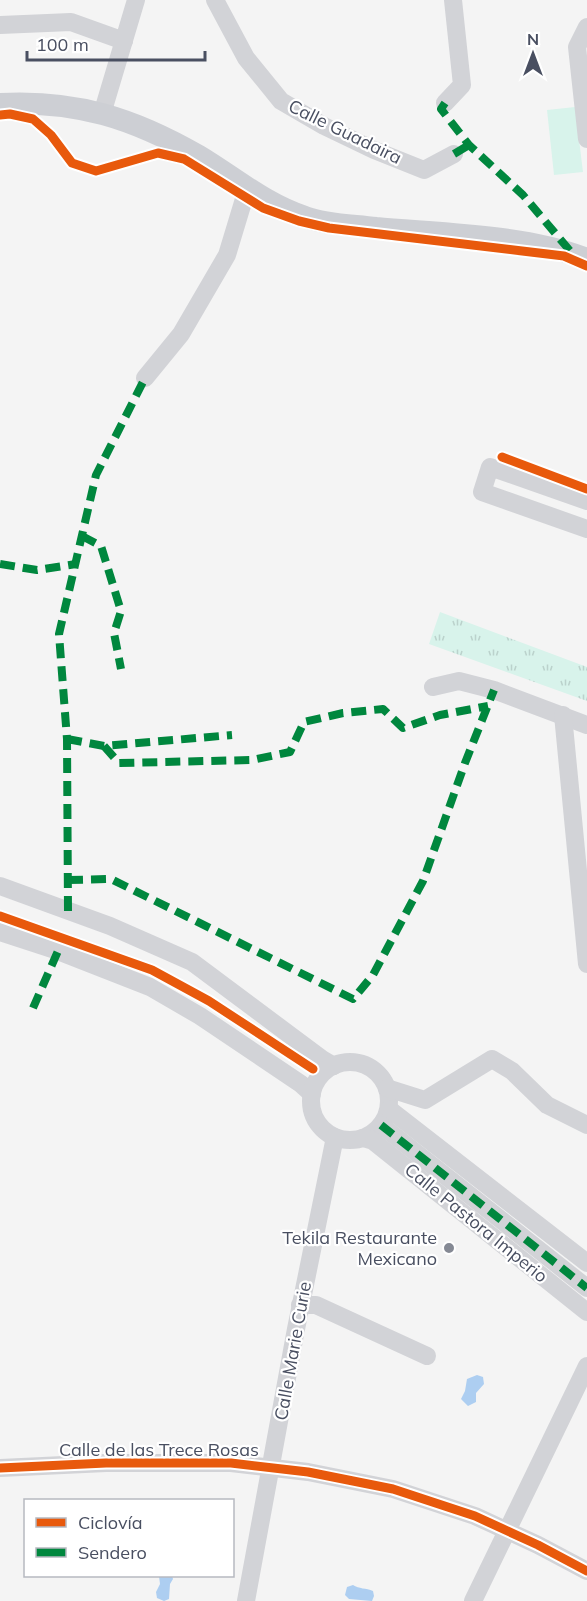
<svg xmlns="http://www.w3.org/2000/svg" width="587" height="1601" viewBox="0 0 587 1601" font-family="Mulish,sans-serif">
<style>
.grass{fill:url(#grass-tufts)}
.pitch{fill:#d8f3eb}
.water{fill:#adcef1}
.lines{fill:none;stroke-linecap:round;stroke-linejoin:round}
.minor{stroke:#d2d3d7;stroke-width:18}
.major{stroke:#cdcfd4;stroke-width:22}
.quiet{stroke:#00873e;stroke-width:8;stroke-dasharray:15 8;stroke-linecap:butt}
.cycleway-casing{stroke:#fff;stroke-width:13}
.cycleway{stroke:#e8590c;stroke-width:9}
.poi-dot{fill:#858994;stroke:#fff;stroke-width:2}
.labels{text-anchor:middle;stroke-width:4.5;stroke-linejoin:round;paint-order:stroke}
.street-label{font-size:18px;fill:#494f61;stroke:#fff}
.poi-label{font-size:18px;fill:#494f61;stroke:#fff;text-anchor:end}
</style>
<defs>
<pattern id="grass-tufts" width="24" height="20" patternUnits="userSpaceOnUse" patternTransform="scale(1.5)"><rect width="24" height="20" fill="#d8f3eb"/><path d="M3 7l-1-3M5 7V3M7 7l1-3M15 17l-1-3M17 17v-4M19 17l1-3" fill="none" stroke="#bbd2cc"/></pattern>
</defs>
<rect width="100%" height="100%" fill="#f4f4f4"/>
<path class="grass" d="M440,612L587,667V701L429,644Z"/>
<path class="pitch" d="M575,107L583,172L554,175L547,110Z"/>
<g class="water">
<path d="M477,1375L483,1377L484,1384L476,1393V1402L468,1406L461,1399L465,1391L467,1379Z"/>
<path d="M159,1576H172L173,1579L170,1584L169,1599L164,1601L157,1598L156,1592L160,1584Z"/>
<path d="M353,1585C359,1589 366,1588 373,1591L374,1596L372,1601L349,1599L345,1595L347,1587Z"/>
</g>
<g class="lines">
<g class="minor">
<path d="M215,0L246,58L281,101L324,126L374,150L424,170L454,154"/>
<path d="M0,25L71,22L124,41"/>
<path d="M587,27L577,47L587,139"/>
<path d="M445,103L462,85L453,0"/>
<path d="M102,114L136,0"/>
<path d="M145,378L181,334L227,255L247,189"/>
<path d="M587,501L490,467L482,492L587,529"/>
<path d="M433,687L459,681L494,690L587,725"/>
<path d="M563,715L587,964"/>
<path d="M0,886L110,926L192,962L322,1059L334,1066"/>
<path d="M0,932L58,951L150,987L200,1016L301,1084L312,1094"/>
<circle cx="350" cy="1101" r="39"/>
<path d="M387,1088L425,1100L492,1059L512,1071L547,1105L587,1125"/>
<path d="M389,1109L587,1263"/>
<path d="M381,1125L587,1288"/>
<path d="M363,1138L373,1141L587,1312"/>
<path d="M300,1305H316L427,1356"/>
<path d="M0,1468L106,1463H231L308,1472L393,1489L475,1516L538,1545L587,1571"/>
<path d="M246,1601L296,1329L335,1137"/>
<path d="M473,1601L587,1366"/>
</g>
<path class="major" d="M0,104C76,100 133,118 199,156C234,177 265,204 305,217C327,225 353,225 376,228C443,234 525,235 587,259"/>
<g class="quiet">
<path d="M445,103L441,109L469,145L523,195L571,252"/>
<path d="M454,154L469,145"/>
<path d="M82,536L101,546L121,611L114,633L121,669"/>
<path d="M0,564L37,570L76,564"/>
<path d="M67,739L104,746L232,735"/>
<path d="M104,746L119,763L252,760L290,752L304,722L343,713L383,709L403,728L440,715L488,706"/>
<path d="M68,880L111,879L353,999L373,975L423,881L465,763L494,690"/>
<path d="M68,911L67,739L59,634L96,475L145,378"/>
<path d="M33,1008L58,951"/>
<path d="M381,1125L587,1288"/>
</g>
<defs>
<g id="cycleway">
<path d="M0,115L10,114L33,119L51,135L72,163L96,171L158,153L184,159L263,208L299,221L329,228L564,256L587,266"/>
<path d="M502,457L587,489"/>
<path d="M0,916L152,970L209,1001L313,1069"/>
<path d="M0,1468L106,1463H231L308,1472L393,1489L475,1516L538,1545L587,1571"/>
</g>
</defs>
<use href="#cycleway" class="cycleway-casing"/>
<use href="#cycleway" class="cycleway"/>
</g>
<circle class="poi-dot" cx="449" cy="1248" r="6"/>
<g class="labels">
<g class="street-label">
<text transform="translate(345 132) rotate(26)" y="6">Calle Guadaira</text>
<text transform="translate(476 1223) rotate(39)" y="6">Calle Pastora Imperio</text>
<text transform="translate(293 1351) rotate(-80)" y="6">Calle Marie Curie</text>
<text x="159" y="1456">Calle de las Trece Rosas</text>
</g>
<g class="poi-label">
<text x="437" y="1244">Tekila Restaurante<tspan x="437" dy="21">Mexicano</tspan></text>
</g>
</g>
<rect x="24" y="1499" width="210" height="78" fill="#ffffff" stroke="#b6b9c0" stroke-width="1.5"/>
<rect x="36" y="1518" width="30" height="9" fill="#e8590c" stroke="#b6b9c0" stroke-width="1.5"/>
<text x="78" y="1529" font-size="18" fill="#494f61">Ciclovía</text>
<rect x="36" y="1548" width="30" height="9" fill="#00873e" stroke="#b6b9c0" stroke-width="1.5"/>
<text x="78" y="1559" font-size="18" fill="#494f61">Sendero</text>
<g transform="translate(533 54)" stroke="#ffffff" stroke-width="4.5" paint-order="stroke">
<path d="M0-4.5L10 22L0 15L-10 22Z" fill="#494f61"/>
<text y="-9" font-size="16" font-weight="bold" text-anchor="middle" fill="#494f61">N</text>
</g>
<path d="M27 51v9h178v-9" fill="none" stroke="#494f61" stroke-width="3"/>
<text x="36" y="51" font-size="18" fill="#494f61" stroke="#ffffff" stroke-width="4.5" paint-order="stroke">100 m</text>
</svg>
